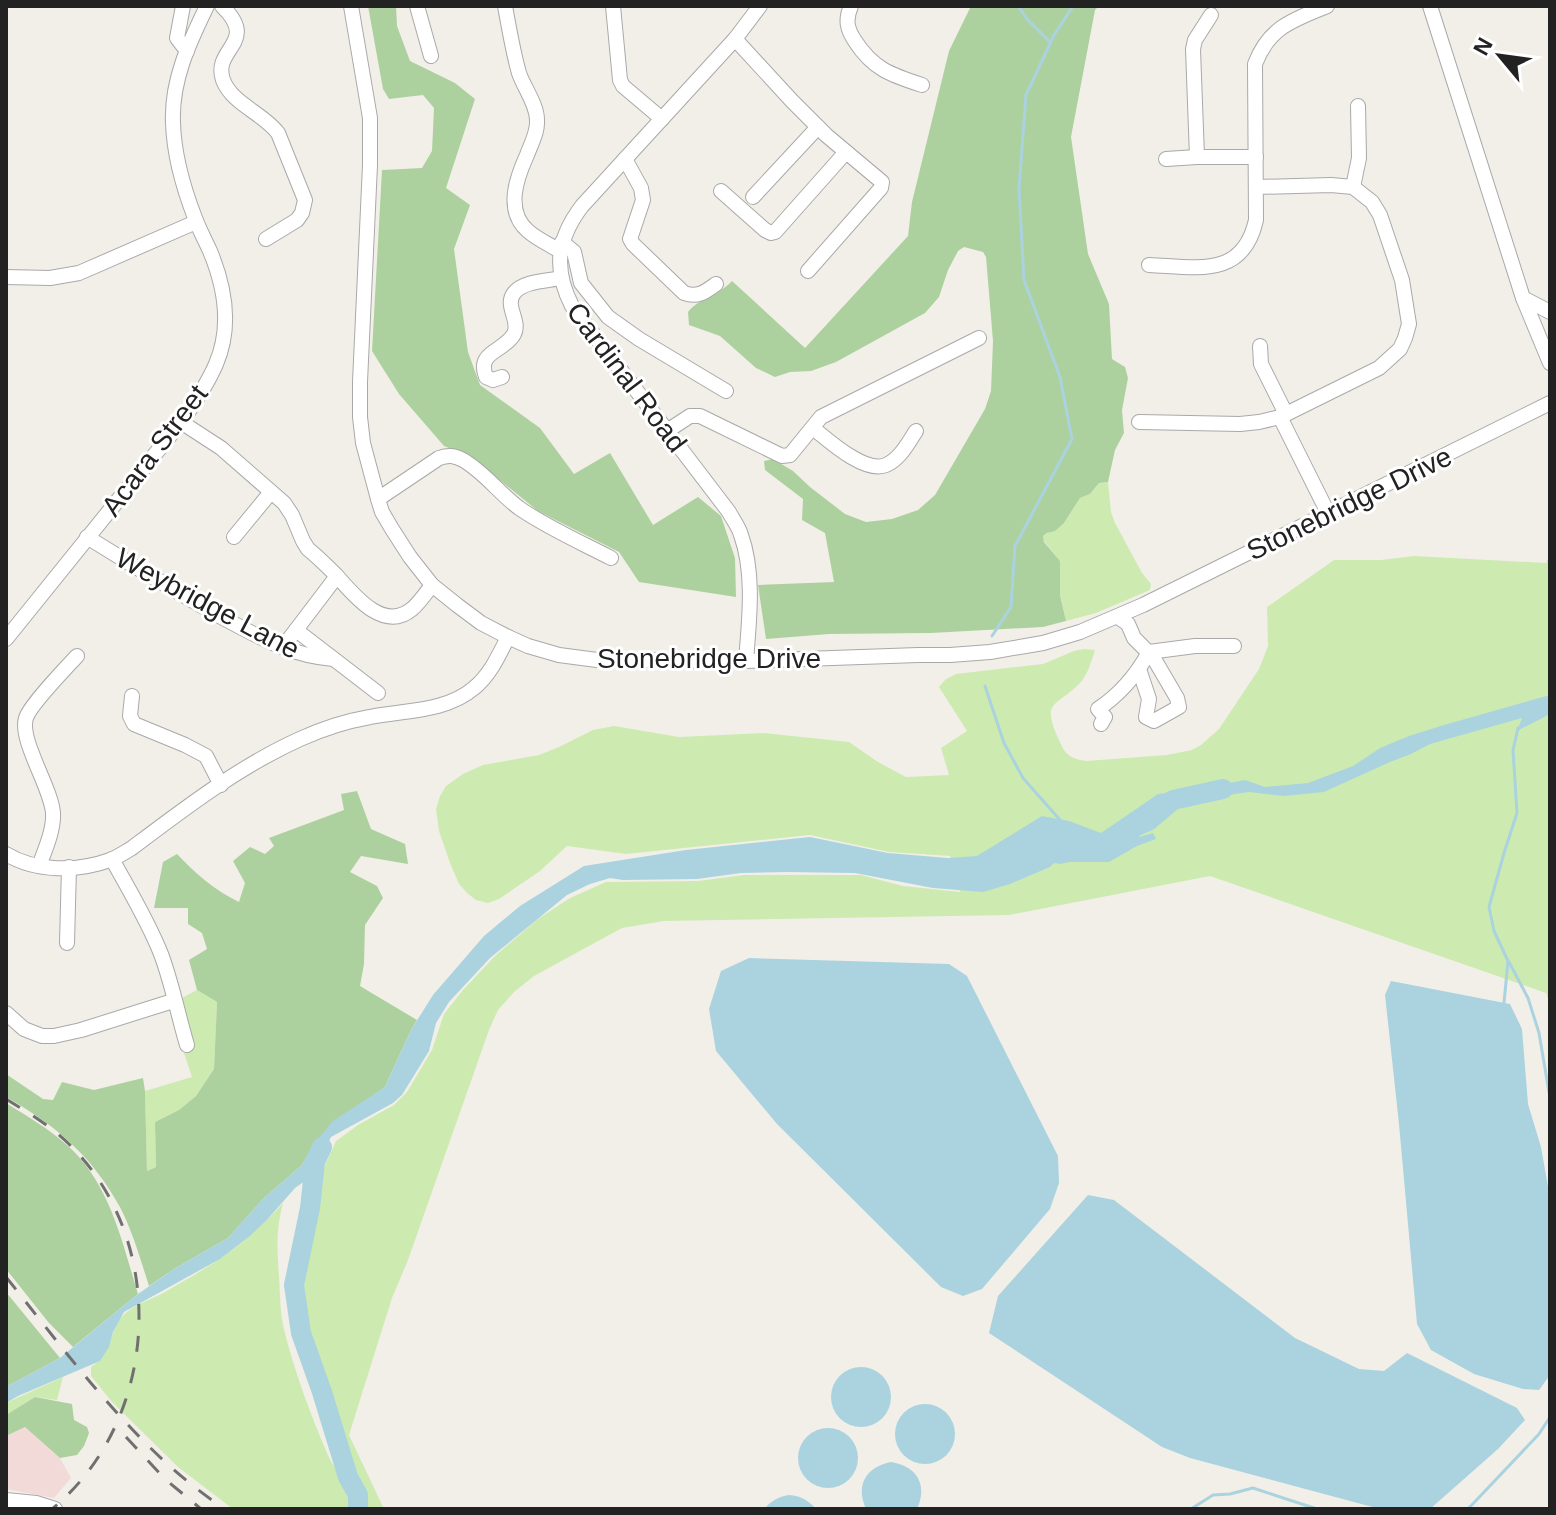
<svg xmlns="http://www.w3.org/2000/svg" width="1556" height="1515" viewBox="0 0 1556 1515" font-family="Helvetica,sans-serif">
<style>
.commercial{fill:#f2dad9}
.grass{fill:#cdebb0}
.forest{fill:#add19e}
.water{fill:#aad3df}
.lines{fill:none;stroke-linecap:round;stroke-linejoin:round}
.stream{stroke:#aad3df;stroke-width:3}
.river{stroke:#aad3df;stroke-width:20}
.minor-casing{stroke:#a9a9a9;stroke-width:16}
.minor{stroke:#fff;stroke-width:14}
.rail{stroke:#707070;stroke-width:3;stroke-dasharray:16 16;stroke-linecap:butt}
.labels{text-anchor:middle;stroke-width:6;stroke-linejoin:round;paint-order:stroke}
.street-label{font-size:28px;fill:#222;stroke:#fff}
</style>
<rect width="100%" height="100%" fill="#f2efe9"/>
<path class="commercial" d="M25,1427L60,1458L71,1478L54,1498L6,1489V1436Z"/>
<g class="grass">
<path d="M1108,482L1111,512L1115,523L1142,573L1151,584L1150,590L1096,613L1066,621L1060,594V561L1044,541L1043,536L1064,523L1080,498L1090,494L1099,483Z"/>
<path d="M1550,554V1004L1546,993L1210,876L1009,915L664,921L622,928L534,976L514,992L498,1010L489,1030L408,1260L392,1298L349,1435L384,1509H366L368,1501L366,1491L362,1483L343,1453L334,1429L329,1398L303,1330L298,1287L312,1205L318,1181L336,1141L358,1125L394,1105L407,1092L432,1050L444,1014L463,990L495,956L538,919L570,898L606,882L698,881L744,875H861L903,886L960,892L950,856L889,852L810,835L626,854L567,846L540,871L499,899L488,903L476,900L467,893L459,884L450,863L439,831L436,809L440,796L446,786L463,774L483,765L539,755L559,747L593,730L614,726L679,737L764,733L849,742L878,762L906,777L949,775L941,748L967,731L939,687L946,679L956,674L1043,664L1074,651L1084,649L1095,650C1091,662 1088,675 1079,684C1055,708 1041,700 1059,740C1065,754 1070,759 1086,761L1167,755L1192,750L1201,745L1219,729L1259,669L1268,646L1267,607L1334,560H1381L1414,556L1546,563Z"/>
<path d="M197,990L217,1002L214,1069L196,1096L179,1110L155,1122L156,1167L147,1171L145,1091L192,1077L183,1050L194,1046L180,999Z"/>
<path d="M283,1203C276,1228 277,1250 279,1276C280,1292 280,1309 283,1325C293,1368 310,1413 327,1453C335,1472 353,1489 349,1509H233L178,1467L112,1402L91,1376V1367C115,1352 108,1326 127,1312C138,1303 153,1299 165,1292C212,1265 247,1244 283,1203Z"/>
<path d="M63,1377L57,1400L35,1397L6,1415V1403Z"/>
</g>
<g class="forest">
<path d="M368,6H396L397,26L410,61L455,83L475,99L446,188L470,205L454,249L468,352L480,385L540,428L574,474L610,453L653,525L698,497L721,516L735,558L736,597L639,582L619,552L538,511L471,457L444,446L399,394L372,351L382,170L422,168L432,151L434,108L423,95L389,99L383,89Z"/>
<path d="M971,6H1099L1095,10L1071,137L1088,254L1109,304L1112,359L1125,367L1128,378L1122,410L1124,433L1115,450L1108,482L1099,483L1090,494L1080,498L1064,523L1055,531L1047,533L1043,536L1044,542L1060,561V595L1066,621L1043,627L931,633L829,634L766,639L758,585L834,582L825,533L802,520L803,499L765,470L764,461L773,459L793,471L810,487L845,514L866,522L892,519L918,510L935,495L985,409L991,391L993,341L986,257L983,252L964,247L958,251L948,270L939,297L925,313L836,362L811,371L790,372L775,377L756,368L720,336L689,325L688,312C699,298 718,296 732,281L805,348L908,236L912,202L949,51Z"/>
<path d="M357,791L371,829L405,844L408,864L361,856L350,872L377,886L383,898L365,925L364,964L360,986L417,1020L411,1030L385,1087L362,1103L318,1139L301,1166L264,1198L228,1238L174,1269L149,1286C141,1261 133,1233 121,1209C93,1157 57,1126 6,1097V1074L43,1099L53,1100L62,1082L94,1090L143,1078L145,1091L147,1171L156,1167L155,1122L179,1110L196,1096L214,1069L217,1002L197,990L189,960L207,949L202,933L188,924V908H154L163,862L177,854C196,874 214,890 239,902L245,883L233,861L250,847L265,854L274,846L269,838L344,810L341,794Z"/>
<path d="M6,1103C27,1116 49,1129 67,1145C110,1183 122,1242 138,1294L73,1347L49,1323L6,1269Z"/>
<path d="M6,1292L60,1358L6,1387Z"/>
<path d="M35,1397L72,1404L74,1420L87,1427L89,1433L84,1446L77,1455L60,1458L25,1427L6,1436V1415Z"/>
</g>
<g class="water">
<path d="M1550,695V714L1517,731L1522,718L1430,744L1411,754L1390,762L1324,792L1284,796L1249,792L1228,795L1196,794L1157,811L1142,826L1139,837L1153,833L1156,839L1137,846L1109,862H1069L1060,864L1054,863L1050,867L1010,884L983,892L933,888L855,873L787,872L741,873L697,879L623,880L610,878L590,884L567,895L490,958L449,1002L436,1023L429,1051L402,1095L393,1103L331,1137L312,1176L295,1188L266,1221L250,1236L220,1259L124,1312L113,1332L109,1347L100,1361L18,1396L6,1403V1387L60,1358L138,1294L174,1269L228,1238L264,1198L301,1166L318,1139L333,1121L385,1087L411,1030L433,995L484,936L520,906L584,866L686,850L810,837L888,853L948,858L977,856L1042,816L1069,821L1101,833L1158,794L1193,790L1245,780L1265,787L1308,783L1353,766L1380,748L1409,736L1444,725Z"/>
<path d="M749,958L949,964L967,976L1058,1156L1059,1183L1050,1209L982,1289L963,1296L941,1287L777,1124L716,1051L709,1009L721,971Z"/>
<path d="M1391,981L1510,1004L1522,1029L1528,1104L1541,1147L1550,1198V1375L1539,1390L1523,1389L1474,1374L1431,1350L1417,1324L1399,1124L1385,995Z"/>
<path d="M1088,1195L1114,1200L1295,1338L1359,1369L1384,1371L1407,1353L1517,1408L1525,1420L1498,1449L1430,1509H1380L1190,1458L1162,1447L989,1333L998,1296Z"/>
<circle cx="861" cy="1397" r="30"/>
<circle cx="925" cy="1434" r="30"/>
<circle cx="828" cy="1458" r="30"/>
<path d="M891,1462C917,1466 928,1485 917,1509H866C855,1485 866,1467 891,1462Z"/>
<path d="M789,1495C801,1496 808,1500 816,1509H764C772,1500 778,1497 789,1495Z"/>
</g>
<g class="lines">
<g class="stream">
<path d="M1018,6L1027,19L1050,42"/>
<path d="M992,636L1011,607L1015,546L1072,439L1060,377L1024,280L1019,188L1026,95L1054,35L1073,6"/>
<path d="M985,686L1004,743L1023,778L1060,820"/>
<path d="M1509,962L1528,998L1539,1033L1550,1098"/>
<path d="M1504,1003L1508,961L1494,931L1489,907L1504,853L1517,813L1513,750L1518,728"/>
<path d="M1191,1509L1213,1495L1230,1494L1253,1488L1317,1509"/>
<path d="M1468,1509L1539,1434L1550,1417"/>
</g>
<g class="river">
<path d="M1122,832L1148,821L1173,800L1223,789"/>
<path d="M322,1147L315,1162L310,1208L294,1285L301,1333L322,1392L348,1477L358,1495V1509"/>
</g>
<defs>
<g id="minor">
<path d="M183,6L177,38L187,51"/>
<path d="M222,6C260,43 212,48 223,80C232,104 263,113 278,133L305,200L302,213L297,220L266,239"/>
<path d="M351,6L370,118V165L360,382V417L363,443L378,499L382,512L392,529L410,557L432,585L457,605L481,623L508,637L528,646L559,655L597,660L746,661L918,655H950L990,652L1043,643L1080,632L1143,605L1550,403"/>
<path d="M417,6L431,56"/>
<path d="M505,6C509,28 513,52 519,73C524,88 537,104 537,120C538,132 531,144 527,155C516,179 505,211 528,231C537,239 550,245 560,251"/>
<path d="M613,6L620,80L623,86L662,119"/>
<path d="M851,6C845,20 847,29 855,41C873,69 891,75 922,85"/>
<path d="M1430,6L1523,298L1550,363"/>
<path d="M735,39L792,101L826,135L882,182L881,188L808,271"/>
<path d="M1197,157L1193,49L1195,40L1211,15"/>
<path d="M625,159L641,188L643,200L630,239L633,244L684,293C698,298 705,292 716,284"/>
<path d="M1166,159L1197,157H1256"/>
<path d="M1353,187L1359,158L1358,106"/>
<path d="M721,191L765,230L771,233L775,232L846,152"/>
<path d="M753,197L818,127"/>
<path d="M562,242L574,252L581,283L608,317L639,339L726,391"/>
<path d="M1149,265C1196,267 1243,279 1256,220L1255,64C1269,27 1293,20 1327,6"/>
<path d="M6,277L50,278L79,273L196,222"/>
<path d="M1523,298L1550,312"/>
<path d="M1260,346L1261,364L1286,414"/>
<path d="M502,377L493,380L486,377C476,351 504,352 514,334C521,321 504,306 514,293C523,281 547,281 561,278"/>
<path d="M1280,417L1328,513"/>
<path d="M181,422L221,448L284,503L292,515L303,541L308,549C318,557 327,566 336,575C353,594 383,633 412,609C420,602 426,593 432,585"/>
<path d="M1139,422L1240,424L1259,422L1280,417L1379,368L1400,349L1405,338L1409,324L1402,280L1380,215L1372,202L1353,187L1331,185L1257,187"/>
<path d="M813,428C828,440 865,474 886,465C900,459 908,443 916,431"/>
<path d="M667,431L690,416H700L782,456L790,455L821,417L979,338"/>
<path d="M378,499L439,458C448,455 454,455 463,460C484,472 499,493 519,508C548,528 580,542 611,558"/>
<path d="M87,537C132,565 178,593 225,619C261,638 292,656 333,659"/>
<path d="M234,537L271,492"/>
<path d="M1118,617L1128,624L1134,638L1153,657L1177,698L1179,707L1154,721L1146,717L1149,699L1139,669"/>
<path d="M296,630L378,693"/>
<path d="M6,639L181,422C194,404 207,385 216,364C232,327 225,287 210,251C205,240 199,229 195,218C183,187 174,156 173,123C171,81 189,43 207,6"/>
<path d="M283,647L337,576"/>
<path d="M746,661C749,621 755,574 741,535C739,527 733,520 729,512L572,306C553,269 557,239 582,206L735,39L760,6"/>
<path d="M132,696L130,716L134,724L185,745L206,756L221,785"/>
<path d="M1101,724L1105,717L1098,709C1119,695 1137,674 1149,652L1195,646H1234"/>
<path d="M6,854C36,872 77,872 110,860C118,857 125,852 132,848C185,808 240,766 300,739C322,729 347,721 370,717C405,710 446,712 474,688C490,675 499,655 508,637"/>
<path d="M112,859C129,890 148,921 161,954C172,983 178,1015 187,1045"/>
<path d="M39,866C45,850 54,830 53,813C51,787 19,740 26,718C30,705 66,668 77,656"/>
<path d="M67,943L69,867"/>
<path d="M6,1013L24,1029L42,1036H54L81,1030L173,1001"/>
<path d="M6,1500L36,1503L55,1509"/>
</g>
</defs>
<use href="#minor" class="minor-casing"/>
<use href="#minor" class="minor"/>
<g class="rail">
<path d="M6,1099C29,1113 51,1126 70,1145C170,1244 159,1421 52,1509"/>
<path d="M6,1277C71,1358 138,1452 225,1509"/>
<path d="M126,1437L165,1479L201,1509"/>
</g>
</g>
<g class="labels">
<g class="street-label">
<text transform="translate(627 377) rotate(53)" y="10">Cardinal Road</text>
<text transform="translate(154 450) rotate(-53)" y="10">Acara Street</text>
<text transform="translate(1349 503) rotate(-26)" y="10">Stonebridge Drive</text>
<text transform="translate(208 603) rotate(28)" y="10">Weybridge Lane</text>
<text x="709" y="668">Stonebridge Drive</text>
</g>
</g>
<rect width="1556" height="1515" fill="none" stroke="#222222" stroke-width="16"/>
<g transform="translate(1500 56) rotate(299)" stroke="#ffffff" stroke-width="6" paint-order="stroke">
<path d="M0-6L14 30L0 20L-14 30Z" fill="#222222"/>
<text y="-12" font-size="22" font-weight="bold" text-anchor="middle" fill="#222222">N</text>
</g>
</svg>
